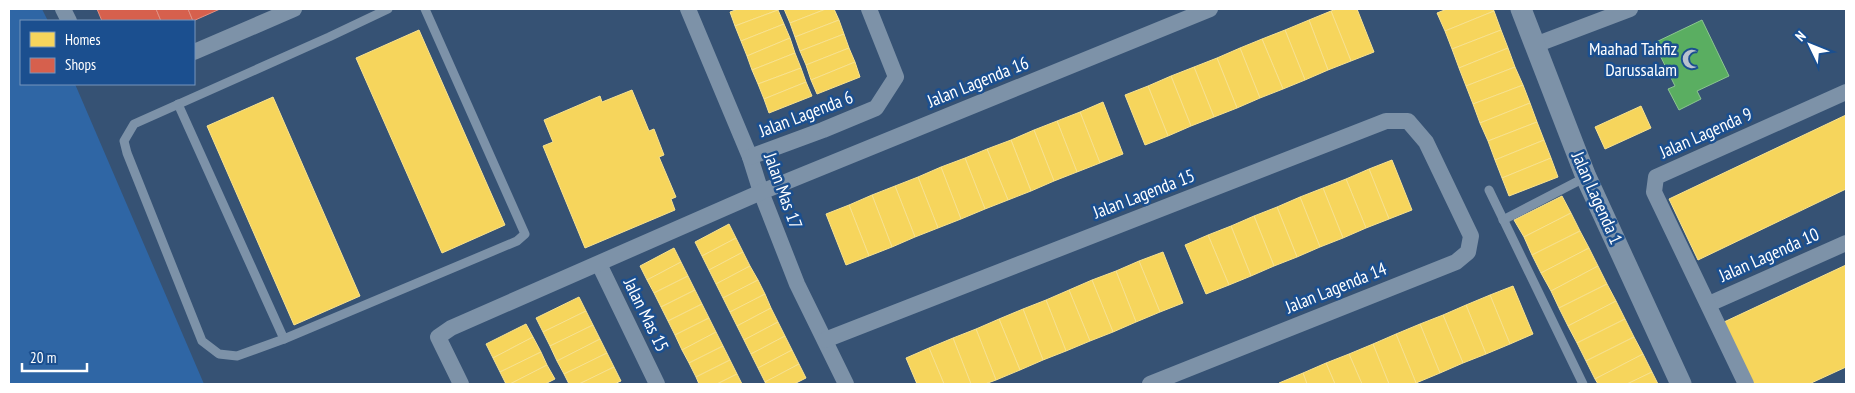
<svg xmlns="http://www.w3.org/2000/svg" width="1855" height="393" viewBox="0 0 1855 393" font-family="'PT Sans Narrow',sans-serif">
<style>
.green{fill:#2f66a5}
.homes{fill:#f6d55c;stroke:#f9e28d}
.shops{fill:#d6604d;stroke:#e29082}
.public{fill:#5aae61;stroke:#8cc690}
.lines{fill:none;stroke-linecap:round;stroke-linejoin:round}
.service{stroke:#7d92a8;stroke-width:9}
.minor{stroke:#7d92a8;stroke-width:16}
.tertiary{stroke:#7d92a8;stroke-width:21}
.labels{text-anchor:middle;stroke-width:5;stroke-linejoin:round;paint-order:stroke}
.poi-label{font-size:18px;fill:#fff;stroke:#1b4f8f;text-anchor:end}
.street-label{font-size:18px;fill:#fff;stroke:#1b4f8f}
</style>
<rect width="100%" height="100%" fill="#365274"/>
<path class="green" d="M9,9H42L48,21H21V84H75L204,384H9Z"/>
<g class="homes">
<path d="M738,9H778V10L735,26L730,12Z"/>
<path d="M784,9H826L790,23Z"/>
<path d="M826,9H834L839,20L795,37L790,23Z"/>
<path d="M1337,9H1357L1374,52L1351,61L1331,11Z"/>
<path d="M1447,9H1493L1494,11L1445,31L1437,13Z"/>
<path d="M778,10L784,24L741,41L735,26Z"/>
<path d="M1331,11L1351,61L1328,70L1309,20Z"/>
<path d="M1494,11L1501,30L1452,49L1445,31Z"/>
<path d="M839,20L844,34L800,51L795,37Z"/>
<path d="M1309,20L1328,70L1305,80L1285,30Z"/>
<path d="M784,24L790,38L747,56L741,41Z"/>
<path d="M419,30L505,225L442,253L356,58Z"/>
<path d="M1285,30L1305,80L1283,89L1262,39Z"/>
<path d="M1501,30L1508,48L1459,68L1452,49Z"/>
<path d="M844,34L849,48L806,65L800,51Z"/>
<path d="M790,38L795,53L752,70L747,56Z"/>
<path d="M1262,39L1283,89L1260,98L1240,48Z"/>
<path d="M849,48L855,62L811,80L806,65Z"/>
<path d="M1240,48L1260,98L1237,108L1217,58Z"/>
<path d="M1508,48L1515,67L1466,86L1459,68Z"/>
<path d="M795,53L801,68L758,84L752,70Z"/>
<path d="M1217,58L1237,108L1214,117L1194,67Z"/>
<path d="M855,62L860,77L817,94L811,80Z"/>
<path d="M1194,67L1214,117L1191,126L1171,76Z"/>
<path d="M1515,67L1523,85L1473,104L1466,86Z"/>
<path d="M801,68L806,82L764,99L758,84Z"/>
<path d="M1171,76L1191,126L1168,136L1148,86Z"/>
<path d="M806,82L812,96L769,113L764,99Z"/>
<path d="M1523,85L1530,103L1480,123L1473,104Z"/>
<path d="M1148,86L1168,136L1145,145L1125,95Z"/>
<path d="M632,90L649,131L654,129L664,155L659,157L676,197L671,199L675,210L585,248L543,146L553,142L544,120L600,96L602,102Z"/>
<path d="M273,97L360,296L294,325L207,126Z"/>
<path d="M1103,102L1123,154L1100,163L1080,112Z"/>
<path d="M1530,103L1537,122L1488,141L1480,123Z"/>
<path d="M1641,106L1651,128L1605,149L1595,127Z"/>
<path d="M1080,112L1100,163L1077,172L1057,121Z"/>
<path d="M1846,115V189L1698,260L1669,199Z"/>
<path d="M1057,121L1077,172L1054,181L1034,130Z"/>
<path d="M1537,122L1544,140L1495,160L1488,141Z"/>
<path d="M1034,130L1054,181L1031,191L1011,140Z"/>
<path d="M1011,140L1031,191L1008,200L987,149Z"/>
<path d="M1544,140L1551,158L1502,178L1495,160Z"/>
<path d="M987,149L1008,200L985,209L965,158Z"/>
<path d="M965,158L985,209L961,219L941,167Z"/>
<path d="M1551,158L1558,177L1509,196L1502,178Z"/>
<path d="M1392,160L1412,210L1389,219L1369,169Z"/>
<path d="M941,167L961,219L938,228L918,177Z"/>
<path d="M1369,169L1389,219L1366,228L1346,179Z"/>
<path d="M918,177L938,228L915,237L895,186Z"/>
<path d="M1346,179L1366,228L1343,238L1323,188Z"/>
<path d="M895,186L915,237L892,247L872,195Z"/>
<path d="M1323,188L1343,238L1320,247L1300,197Z"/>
<path d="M872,195L892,247L869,256L849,205Z"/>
<path d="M1562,196L1571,213L1524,237L1514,220Z"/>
<path d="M1300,197L1320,247L1297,257L1277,207Z"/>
<path d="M849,205L869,256L846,265L826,214Z"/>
<path d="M1277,207L1297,257L1274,266L1254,216Z"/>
<path d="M1571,213L1580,231L1532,255L1524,237Z"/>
<path d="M1254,216L1274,266L1251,276L1231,226Z"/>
<path d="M729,224L736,238L702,256L695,242Z"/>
<path d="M1231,226L1251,276L1229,285L1208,235Z"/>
<path d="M1580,231L1589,248L1541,273L1532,255Z"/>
<path d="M1208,235L1229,285L1206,294L1185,245Z"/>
<path d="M736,238L743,252L709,270L702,256Z"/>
<path d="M674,248L681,262L647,280L640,266Z"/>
<path d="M1589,248L1598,266L1551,291L1541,273Z"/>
<path d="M743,252L750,266L716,284L709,270Z"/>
<path d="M1163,252L1183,303L1160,312L1139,261Z"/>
<path d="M1139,261L1160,312L1136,322L1116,271Z"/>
<path d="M681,262L688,276L654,293L647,280Z"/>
<path d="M1846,265V367L1809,384H1752L1724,322Z"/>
<path d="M750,266L758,280L723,298L716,284Z"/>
<path d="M1598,266L1607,284L1559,308L1551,291Z"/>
<path d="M1116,271L1136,322L1113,332L1092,280Z"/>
<path d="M688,276L695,290L661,307L654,293Z"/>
<path d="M758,280L765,294L730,312L723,298Z"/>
<path d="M1092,280L1113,332L1090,341L1069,290Z"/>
<path d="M1607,284L1616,301L1568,326L1559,308Z"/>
<path d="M1513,286L1533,334L1510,344L1490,295Z"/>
<path d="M695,290L702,304L668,321L661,307Z"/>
<path d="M1069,290L1090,341L1066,351L1046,300Z"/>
<path d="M765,294L771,308L737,326L730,312Z"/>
<path d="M1490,295L1510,344L1486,354L1466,305Z"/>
<path d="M579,297L586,311L543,332L536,318Z"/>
<path d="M1046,300L1066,351L1043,360L1023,309Z"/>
<path d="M1616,301L1625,319L1577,343L1568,326Z"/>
<path d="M702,304L709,318L675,335L668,321Z"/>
<path d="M1466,305L1486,354L1463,363L1443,315Z"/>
<path d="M771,308L778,322L744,340L737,326Z"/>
<path d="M1023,309L1043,360L1020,370L999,319Z"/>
<path d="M586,311L593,325L550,346L543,332Z"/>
<path d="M1443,315L1463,363L1440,373L1420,324Z"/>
<path d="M709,318L716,332L682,350L675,335Z"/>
<path d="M999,319L1020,370L996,380L976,329Z"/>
<path d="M1625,319L1634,337L1586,361L1577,343Z"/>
<path d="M778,322L785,336L751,354L744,340Z"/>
<path d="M526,324L533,337L493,358L486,344Z"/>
<path d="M1420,324L1440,373L1416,383L1396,334Z"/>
<path d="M593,325L600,339L557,361L550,346Z"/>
<path d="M976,329L996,380L985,384H971L953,338Z"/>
<path d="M716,332L723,346L689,363L682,350Z"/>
<path d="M1396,334L1416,383L1413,384H1389L1373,344Z"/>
<path d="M785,336L792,350L758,368L751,354Z"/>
<path d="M533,337L541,352L500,372L493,358Z"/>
<path d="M1634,337L1643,354L1595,379L1586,361Z"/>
<path d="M953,338L971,384H944L929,348Z"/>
<path d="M600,339L607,353L564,374L557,361Z"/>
<path d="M1373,344L1389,384H1362L1349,354Z"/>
<path d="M723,346L730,360L696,377L689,363Z"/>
<path d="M929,348L944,384H917L906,358Z"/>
<path d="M792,350L799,364L765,382L758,368Z"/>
<path d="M541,352L547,365L510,384H506L500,372Z"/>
<path d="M607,353L614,367L579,384H569L564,374Z"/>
<path d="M1349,354L1362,384H1335L1326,363Z"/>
<path d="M1643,354L1652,372L1627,384H1598L1595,379Z"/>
<path d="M730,360L737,374L717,384H699L696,377Z"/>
<path d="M1326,363L1335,384H1307L1303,373Z"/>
<path d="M799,364L806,378L794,384H766L765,382Z"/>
<path d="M547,365L555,379L545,384H510Z"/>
<path d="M614,367L621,381L614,384H579Z"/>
<path d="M1652,372L1658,384H1627Z"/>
<path d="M1303,373L1307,384H1280L1279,383Z"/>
<path d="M737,374L742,384H717Z"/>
</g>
<g class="shops">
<path d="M97,9H156L161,21H102Z"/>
<path d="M156,9H188L193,21H161Z"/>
<path d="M188,9H220L193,21Z"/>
</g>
<path class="public" d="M1702,20L1729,76L1697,91L1701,99L1679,110L1668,89L1675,86L1654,43Z"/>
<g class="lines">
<g class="service">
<path d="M178,104L284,339L517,241L525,234L425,9"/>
<path d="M1489,190L1583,384"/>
<path d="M1503,220L1586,177"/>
<path d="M284,339L237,356L219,354L202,341L127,153L124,141L134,124L329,37L388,9"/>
</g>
<g class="minor">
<path d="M63,9L69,21"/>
<path d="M688,9L750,157L761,192L797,284L846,384"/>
<path d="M1535,45L1630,9"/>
<path d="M194,52L294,9"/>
<path d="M750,157L823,130L876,108L896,77L869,9"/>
<path d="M599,264L657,384"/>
<path d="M1709,304L1846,243"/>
<path d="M825,340L1386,121H1408L1426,142L1471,236L1468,252L1456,262L1150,384"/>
<path d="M461,384L438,337L451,328L761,192L1210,9"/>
<path d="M1746,384L1654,192L1656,177L1846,92"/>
</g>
<path class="tertiary" d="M1521,9L1586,177L1681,384"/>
</g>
<defs>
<symbol id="mosque-bare" viewBox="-9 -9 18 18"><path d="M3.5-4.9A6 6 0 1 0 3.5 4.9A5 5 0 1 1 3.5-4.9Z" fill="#b9c2ce" stroke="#1b4f8f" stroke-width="2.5" paint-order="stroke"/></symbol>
</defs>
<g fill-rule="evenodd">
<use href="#mosque-bare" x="1678" y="45" width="28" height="28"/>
</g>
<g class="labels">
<g class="poi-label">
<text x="1677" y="55">Maahad Tahfiz<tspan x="1677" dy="21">Darussalam</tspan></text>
</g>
<g class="street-label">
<text transform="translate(978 82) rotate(-22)" y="6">Jalan Lagenda 16</text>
<text transform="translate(806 114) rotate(-21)" y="6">Jalan Lagenda 6</text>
<text transform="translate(1706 133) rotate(-24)" y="6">Jalan Lagenda 9</text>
<text transform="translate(783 191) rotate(70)" y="6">Jalan Mas 17</text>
<text transform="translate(1144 194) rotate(-21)" y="6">Jalan Lagenda 15</text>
<text transform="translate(1597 198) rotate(66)" y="6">Jalan Lagenda 1</text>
<text transform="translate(1769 255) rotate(-24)" y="6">Jalan Lagenda 10</text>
<text transform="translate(1336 288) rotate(-22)" y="6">Jalan Lagenda 14</text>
<text transform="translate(646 315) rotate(64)" y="6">Jalan Mas 15</text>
</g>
</g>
<rect width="1855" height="393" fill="none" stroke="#ffffff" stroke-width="20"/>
<rect x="20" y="20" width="175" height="65" fill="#1b4f8f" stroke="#7695bc"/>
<rect x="30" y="32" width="25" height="15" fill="#f6d55c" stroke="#7695bc"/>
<text x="65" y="45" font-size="15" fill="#ffffff">Homes</text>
<rect x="30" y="58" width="25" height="15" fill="#d6604d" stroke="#7695bc"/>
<text x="65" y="70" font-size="15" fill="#ffffff">Shops</text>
<g transform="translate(1810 45) rotate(313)" stroke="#1b4f8f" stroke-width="4" paint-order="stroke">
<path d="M0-4L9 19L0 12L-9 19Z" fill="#ffffff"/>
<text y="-8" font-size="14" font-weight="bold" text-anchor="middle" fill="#ffffff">N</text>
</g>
<path d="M22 363v8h65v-8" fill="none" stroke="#ffffff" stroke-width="2.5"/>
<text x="30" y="363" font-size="15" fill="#ffffff" stroke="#1b4f8f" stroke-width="4" paint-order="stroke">20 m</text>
</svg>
